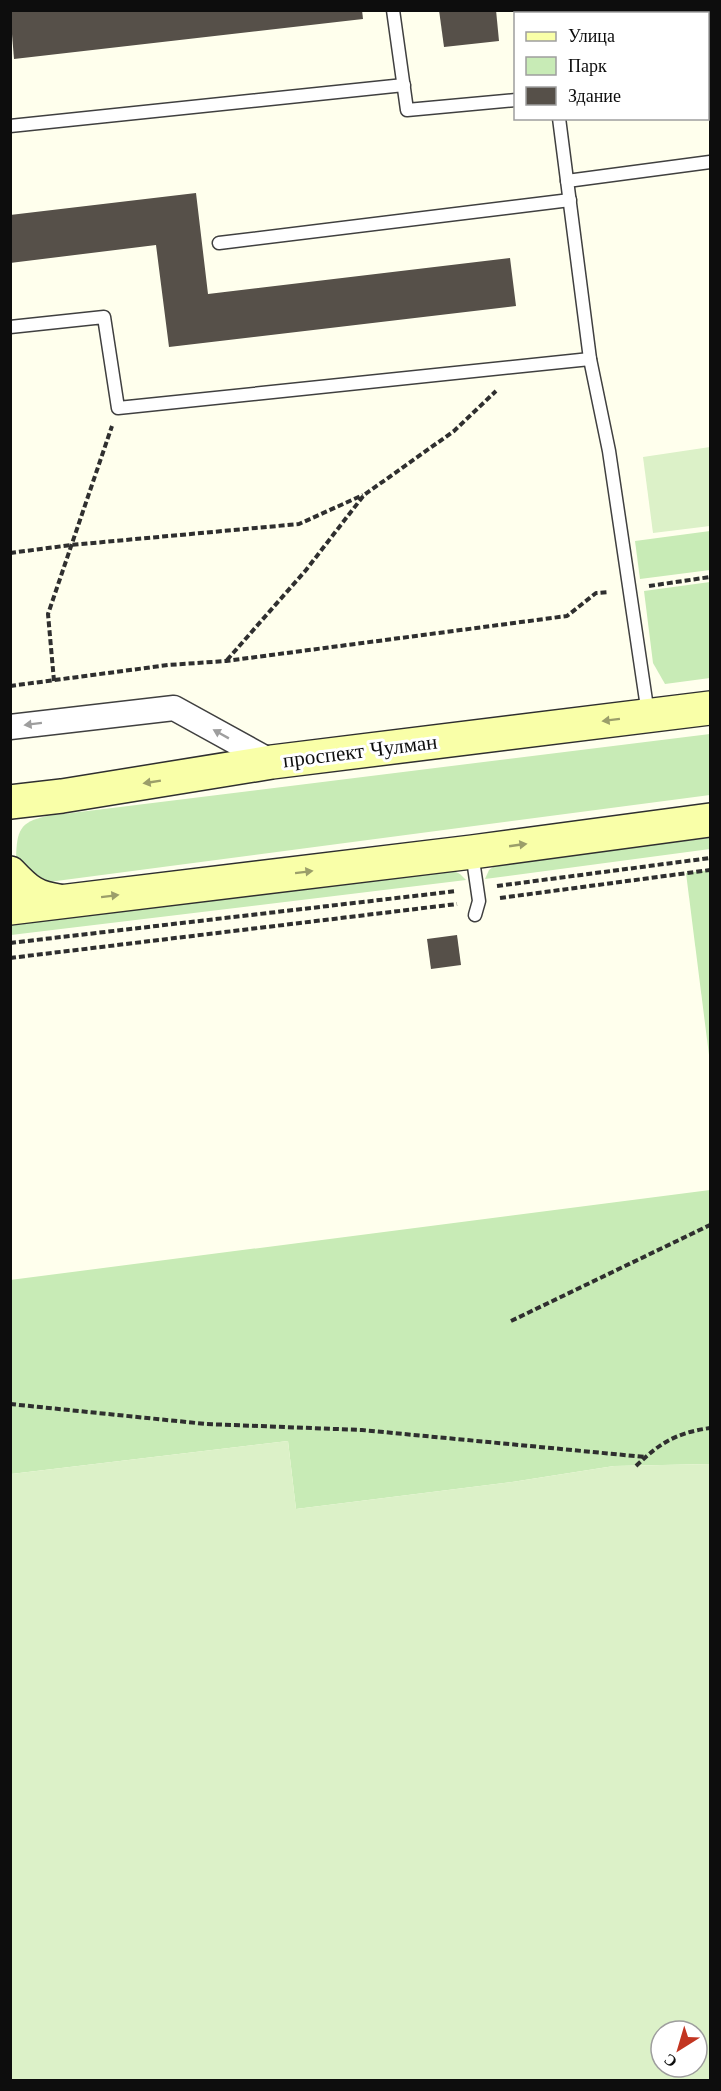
<svg xmlns="http://www.w3.org/2000/svg" width="721" height="2091" viewBox="0 0 721 2091" font-family="'Libre Baskerville',serif">
<style>
.green{fill:#c8ebb6}
.pitch{fill:#dcf1c8;fill-rule:evenodd}
.building{fill:#565049}
.lines{fill:none;stroke-linecap:round;stroke-linejoin:round}
.lane-casing{stroke:#404040;stroke-width:15}
.street-casing{stroke:#404040;stroke-width:27}
.secondary-casing{stroke:#2f2f2f;stroke-width:36}
.path{stroke:#2f2f2f;stroke-width:4;stroke-dasharray:6 3;stroke-linecap:butt}
.lane{stroke:#fff;stroke-width:12}
.street{stroke:#fff;stroke-width:24}
.secondary{stroke:#f9ffa8;stroke-width:33}
.oneway{fill:#9b9e6a}
.oneway2{fill:#9e9e9e}
.labels{text-anchor:middle;stroke-width:6;stroke-linejoin:round;paint-order:stroke}
.street-label{font-size:21px;fill:#0d0d0d;stroke:#fff}
</style>
<rect width="100%" height="100%" fill="#ffffed"/>
<g class="green">
<path d="M710,531V570L640,579L635,541Z"/>
<path d="M710,582V678L665,684L653,663L644,591Z"/>
<path d="M710,734V795L41,883L16,858C17,831 19,822 47,816Z"/>
<path d="M710,838V849L485,879L489,870L497,864Z"/>
<path d="M450,869L460,874L466,880L11,935L10,924Z"/>
<path d="M710,870V1063L686,873Z"/>
<path d="M710,1190V1464L614,1466L512,1482L296,1509L288,1441L11,1474L10,1280Z"/>
</g>
<g class="pitch">
<path d="M710,447V526L653,533L643,457Z"/>
<path d="M288,1441L296,1509L512,1482L614,1466L710,1464V2080H11V1474ZM661,2031H697V2067H661Z"/>
</g>
<g class="building">
<path d="M10,10H362L363,19L14,59Z"/>
<path d="M439,10H496L499,41L444,47Z"/>
<path d="M196,193L208,294L510,258L516,306L169,347L156,245L10,263V215Z"/>
<path d="M457,935L461,965L431,969L427,939Z"/>
</g>
<g class="lines">
<defs>
<g id="lane">
<path d="M393,10L407,110L516,100"/>
<path d="M704,10V14"/>
<path d="M708,47L710,75"/>
<path d="M559,118L590,359L609,451L648,714"/>
<path d="M10,126L404,85"/>
<path d="M567,181L710,162"/>
<path d="M219,243L570,200"/>
<path d="M10,327L104,317L118,408L590,359"/>
<path d="M472,853L479,901L475,915"/>
</g>
<path id="street" d="M10,727L174,708L272,762"/>
<g id="secondary">
<path d="M10,802L62,796L272,762L710,708"/>
<path d="M10,873C27,891 35,898 59,901"/>
<path d="M10,908L472,852L710,820"/>
</g>
</defs>
<use href="#lane" class="lane-casing"/>
<use href="#street" class="street-casing"/>
<use href="#secondary" class="secondary-casing"/>
<g class="path">
<path d="M10,553L71,545L299,524L363,495"/>
<path d="M649,586L710,577"/>
<path d="M227,660L306,570L364,495L454,431L496,391"/>
<path d="M54,681L48,614L112,426"/>
<path d="M10,686L168,665L226,661L567,616L596,593L609,592"/>
<path d="M497,886L710,858"/>
<path d="M500,898L710,870"/>
<path d="M10,943L457,891"/>
<path d="M10,958L457,904"/>
<path d="M511,1321L710,1225"/>
<path d="M10,1404L206,1424L362,1430L645,1457"/>
<path d="M636,1466C661,1442 676,1433 710,1428"/>
</g>
<use href="#lane" class="lane"/>
<use href="#street" class="street"/>
<use href="#secondary" class="secondary"/>
</g>
<defs><path id="oneway-solid" d="M-6-.8H1V-3.2L6.5 0L1 3.2V.8H-6Z" transform="scale(1.5)"/></defs>
<g class="oneway">
<use href="#oneway-solid" transform="translate(611 720) rotate(173)"/>
<use href="#oneway-solid" transform="translate(152 782) rotate(171)"/>
<use href="#oneway-solid" transform="translate(518 845) rotate(-8)"/>
<use href="#oneway-solid" transform="translate(304 872) rotate(-7)"/>
<use href="#oneway-solid" transform="translate(110 896) rotate(-7)"/>
</g>
<g class="oneway2">
<use href="#oneway-solid" transform="translate(33 724) rotate(173)"/>
<use href="#oneway-solid" transform="translate(221 734) rotate(-151)"/>
</g>
<g class="labels">
<g class="street-label">
<text transform="translate(360 751) rotate(-7)" y="7">проспект Чулман</text>
</g>
</g>
<rect width="721" height="2091" fill="none" stroke="#0d0d0d" stroke-width="24"/>
<rect x="514" y="12" width="195" height="108" fill="#ffffff" stroke="#9e9e9e" stroke-width="1.5"/>
<rect x="526" y="32" width="30" height="9" fill="#f9ffa8" stroke="#9e9e9e" stroke-width="1.5"/>
<text x="568" y="42" font-size="18" fill="#0d0d0d">Улица</text>
<rect x="526" y="57" width="30" height="18" fill="#c8ebb6" stroke="#9e9e9e" stroke-width="1.5"/>
<text x="568" y="72" font-size="18" fill="#0d0d0d">Парк</text>
<rect x="526" y="87" width="30" height="18" fill="#565049" stroke="#9e9e9e" stroke-width="1.5"/>
<text x="568" y="102" font-size="18" fill="#0d0d0d">Здание</text>
<g transform="translate(679 2049) rotate(217)"><circle r="28" fill="#ffffff" stroke="#9e9e9e" stroke-width="1.5"/>
<path d="M0-4.5L10 22L0 15L-10 22Z" fill="#c23521"/>
<text y="-9" font-size="16" font-weight="bold" text-anchor="middle" fill="#0d0d0d">С</text>
</g>
</svg>
